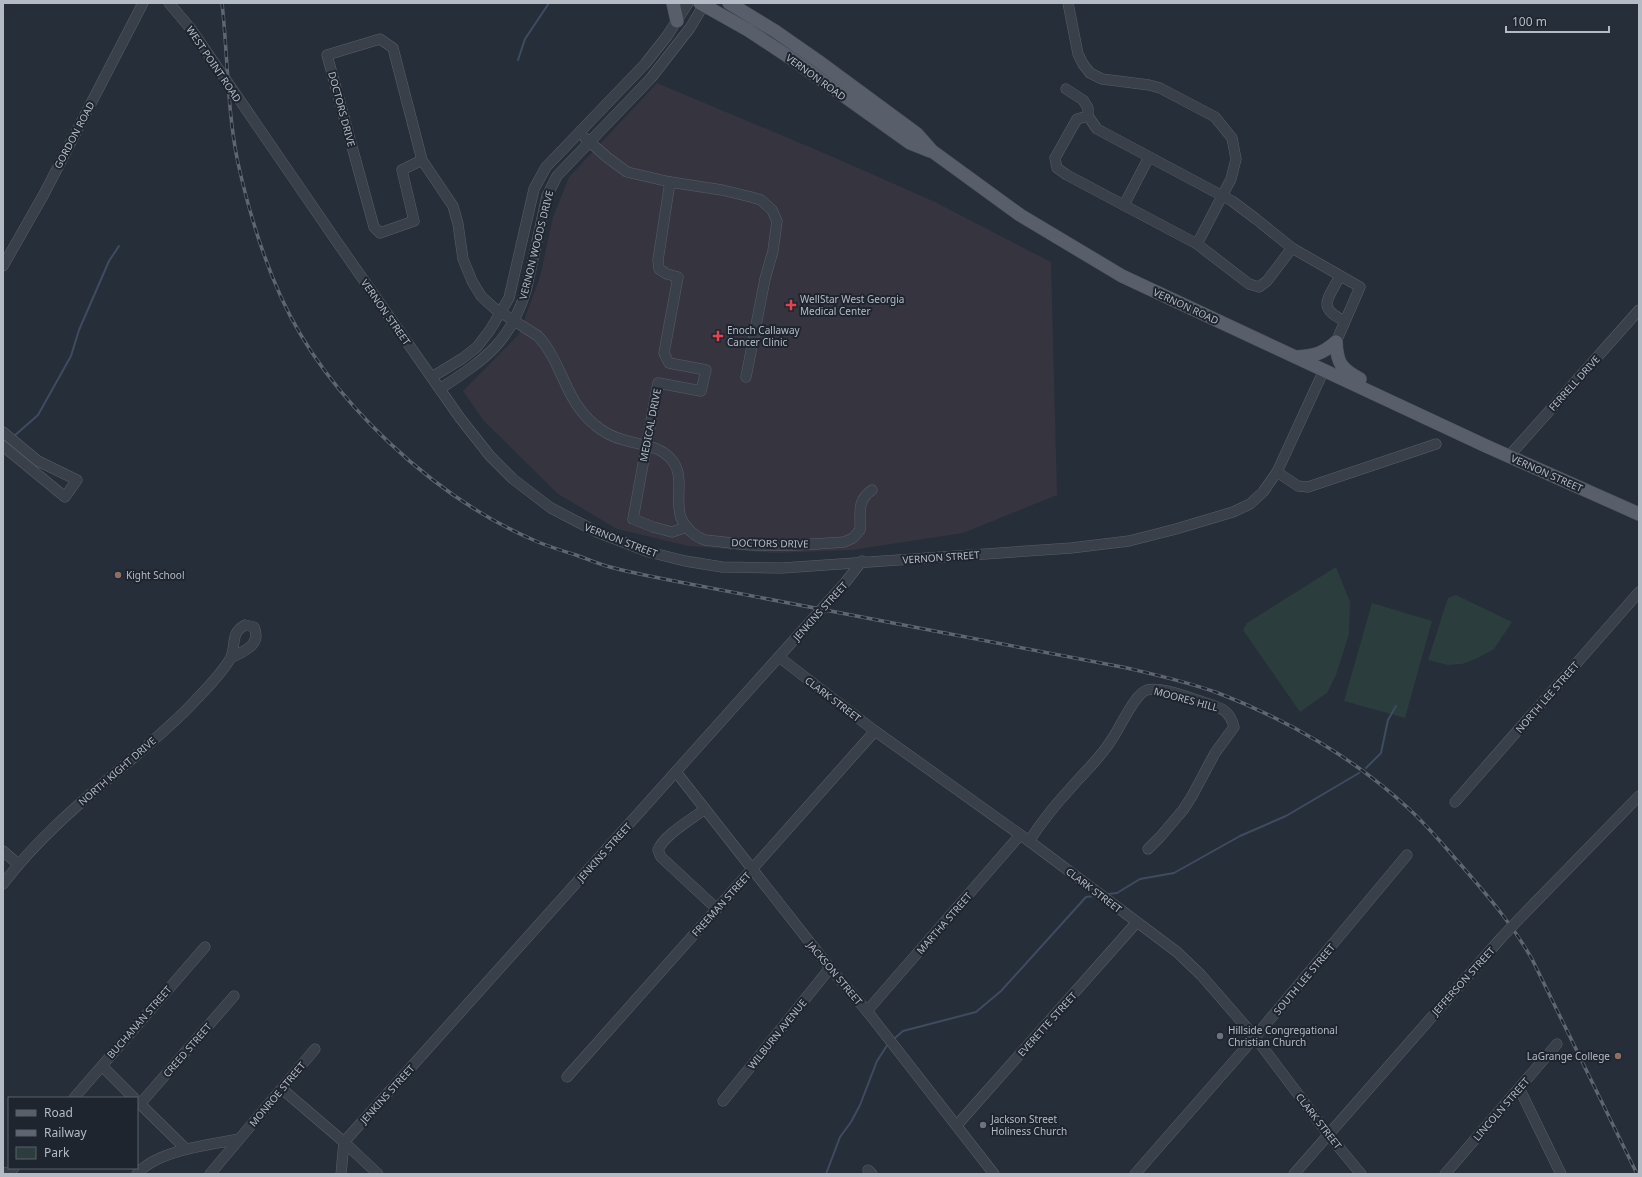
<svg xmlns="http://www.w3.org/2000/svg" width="1642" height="1177" viewBox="0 0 1642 1177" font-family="'Noto Sans',sans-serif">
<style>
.medical{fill:#36343f}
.green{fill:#2c3d3e}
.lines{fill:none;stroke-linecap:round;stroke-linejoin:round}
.stream{stroke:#3e4b60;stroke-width:2}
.minor-casing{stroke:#585e68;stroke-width:11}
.major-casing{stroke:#434953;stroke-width:14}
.minor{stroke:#3a404a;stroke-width:10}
.major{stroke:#585f6a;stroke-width:13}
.rail-casing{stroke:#5e6672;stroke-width:3.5}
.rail{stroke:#1f252f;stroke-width:2;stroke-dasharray:6;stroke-linecap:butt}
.minor-bridge-casing{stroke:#585e68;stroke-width:11;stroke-linecap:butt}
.minor-bridge{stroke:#3a404a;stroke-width:10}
.health-dot{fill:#e0444e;stroke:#1f252f;stroke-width:1.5}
.education-dot{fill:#8d6e63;stroke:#1f252f;stroke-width:1.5}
.worship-dot{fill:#6b7280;stroke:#1f252f;stroke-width:1.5}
.labels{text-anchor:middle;stroke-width:4;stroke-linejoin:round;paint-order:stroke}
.street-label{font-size:10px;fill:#b5bbc5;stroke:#1f252f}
.poi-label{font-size:10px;fill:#b5bbc5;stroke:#1f252f;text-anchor:start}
</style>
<rect width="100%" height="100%" fill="#262e39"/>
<path class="medical" d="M657,83L831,156L935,202L1051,262L1057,495L963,533L852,550L774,553L688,546L617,529L558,494L483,420L463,391L519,334L540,277L553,217L569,177Z"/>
<g class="green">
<path d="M1336,567L1350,602L1349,634L1336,675L1327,693L1300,712L1243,630L1247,623Z"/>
<path d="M1456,595L1512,622L1494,649L1478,658L1462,664L1448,665L1428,660L1448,598Z"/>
<path d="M1372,603L1432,621L1405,718L1344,701Z"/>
</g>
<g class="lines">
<g class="stream">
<path d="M518,60L525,39L549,3"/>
<path d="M13,437L38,415L71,356L79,330L109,261L119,246"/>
<path d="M1366,768L1381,753L1388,720L1396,706"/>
<path d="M1108,894L1117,893L1140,879L1174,873L1240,836L1286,816L1359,773"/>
<path d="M895,1038L903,1031L976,1012L1001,991L1086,897L1094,896"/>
<path d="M826,1174L840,1137L851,1122L860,1105L877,1061L888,1044"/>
</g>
<defs>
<g id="minor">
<path d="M169,3L191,29L335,239L460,418L490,456L513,479L551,508L597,532L649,552L685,561L722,567L782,568L1071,548L1129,541L1176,529L1233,512L1250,504L1263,492L1277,472L1324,370"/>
<path d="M1068,3L1078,54L1083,64L1090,73L1102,79L1149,85L1160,88L1215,117L1232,138L1236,159L1231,179L1197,244"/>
<path d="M1066,89L1083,100L1088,108V116L1097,129L1232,201L1256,219L1292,248L1360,287L1336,342"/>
<path d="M1088,116L1077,119L1055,158L1057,168L1067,175L1197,244L1249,284L1259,287L1267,281L1292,248"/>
<path d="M585,138L608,158L627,172L670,182L722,190L751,197L761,200L772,210L777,221L773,251L765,279L746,377"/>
<path d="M422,160L402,170L414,221L380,233L374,227L327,55L380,39L393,48L422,160L453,206L458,224L463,259L472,281L481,296L494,308L538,336C563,363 564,400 595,425C603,432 613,437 624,440C640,445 659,445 671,459C686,476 674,498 681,518C685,527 695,537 705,540C711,541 717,541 723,542C763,548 804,545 844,542L853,538L860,530C861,513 856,501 872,490"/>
<path d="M670,182L658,260L659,269L667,274L678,277L664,353L669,363L706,370L701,391L658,383L633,519L653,527L672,532L687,527"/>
<path d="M1124,205L1149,157"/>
<path d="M3,266L44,194L143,3"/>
<path d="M1340,276C1328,299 1316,308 1345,321"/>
<path d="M432,377L463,358L477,347L490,330L509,298L534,189L546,167L645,64L667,36L688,3"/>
<path d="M440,389C485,359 509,344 526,291L547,196L557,176L651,78L690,28L705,3"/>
<path d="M3,432L38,461L77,480L65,497L3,446"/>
<path d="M1509,456L1639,310"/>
<path d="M1277,472L1298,486L1308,487L1436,444"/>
<path d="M779,657L875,731L1029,841L1177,952L1201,975L1255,1037L1328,1134L1361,1174"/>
<path d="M676,772L830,968L867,1011L994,1174"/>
<path d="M1455,802L1639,592"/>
<path d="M705,809C692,819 664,835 658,850L661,857L717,909"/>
<path d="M1029,841C1041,823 1054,806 1069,790C1083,773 1100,759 1112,739C1120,728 1135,693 1147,690C1159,686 1187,697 1200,701C1217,707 1229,707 1234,727L1215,753L1192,796L1183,810L1160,837L1148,849"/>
<path d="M3,851L18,864"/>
<path d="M3,884C39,836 87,797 133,758C152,741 173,724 191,705C204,691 220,676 230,659C237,646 229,634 245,625L254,627C262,645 244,651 231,658"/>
<path d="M1520,918L1639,796"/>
<path d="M867,1011L1020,835"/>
<path d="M102,1066L134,1098"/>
<path d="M567,1077L875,731"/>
<path d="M1521,1086L1520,1090L1561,1174"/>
<path d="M282,1089L344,1142L378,1174"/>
<path d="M74,1098L205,947"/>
<path d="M137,1101L186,1149"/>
<path d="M723,1101L830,968"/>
<path d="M140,1104L234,996"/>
<path d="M957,1125L1137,922"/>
<path d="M868,1170L872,1174"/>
<path d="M3,1173L10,1172L14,1168"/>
<path d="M137,1174C157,1150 209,1145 239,1139"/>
<path d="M210,1174L315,1049"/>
<path d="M341,1174L344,1142L844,584L862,561"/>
<path d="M1135,1174L1255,1037L1407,855"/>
<path d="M1294,1174L1502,937"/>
<path d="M1445,1174L1557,1044"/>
</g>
<g id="major">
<path d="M673,3L677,21"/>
<path d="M700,3L748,30L795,61L910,143L930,151"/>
<path d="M729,3L775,31L818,61L917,134L932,151L1020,215L1122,276L1486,446L1639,514"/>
<path d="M1336,342C1337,363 1341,369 1360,379"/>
<path d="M1296,357C1314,356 1322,354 1336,342"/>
</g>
</defs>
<use href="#minor" class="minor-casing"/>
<use href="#major" class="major-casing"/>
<use href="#minor" class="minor"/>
<use href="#major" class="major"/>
<defs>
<path id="rail" d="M222,3C228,56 227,111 238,163C248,208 262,255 281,297C327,399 435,499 538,542C550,547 563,551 576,555C587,559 598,564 610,567C629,572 649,576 669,580L1127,668C1157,675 1188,682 1218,693C1286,719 1354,758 1408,808C1427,825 1444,846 1461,865C1488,896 1512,924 1532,959L1637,1174"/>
</defs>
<use href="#rail" class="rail-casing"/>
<use href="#rail" class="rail"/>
<defs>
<path id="minor-bridge" d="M1502,937L1520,918"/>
</defs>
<use href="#minor-bridge" class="minor-bridge-casing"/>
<use href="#minor-bridge" class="minor-bridge"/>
</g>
<g class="health-dot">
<path d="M789 299h4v4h4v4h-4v4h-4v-4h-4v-4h4z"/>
<path d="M716 330h4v4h4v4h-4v4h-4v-4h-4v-4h4z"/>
</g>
<g class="education-dot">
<circle cx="118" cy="575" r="4"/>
<circle cx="1618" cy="1056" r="4"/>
</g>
<g class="worship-dot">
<circle cx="1220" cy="1036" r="4"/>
<circle cx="983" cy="1125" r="4"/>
</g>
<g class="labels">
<g class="street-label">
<text transform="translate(214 64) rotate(56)" y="4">WEST POINT ROAD</text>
<text transform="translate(816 77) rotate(36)" y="4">VERNON ROAD</text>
<text transform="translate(342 109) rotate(75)" y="4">DOCTORS DRIVE</text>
<text transform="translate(74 135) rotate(-62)" y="4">GORDON ROAD</text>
<text transform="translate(536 245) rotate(-76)" y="4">VERNON WOODS DRIVE</text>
<text transform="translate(1186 306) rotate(25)" y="4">VERNON ROAD</text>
<text transform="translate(386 312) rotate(55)" y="4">VERNON STREET</text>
<text transform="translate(1574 383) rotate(-48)" y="4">FERRELL DRIVE</text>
<text transform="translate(650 425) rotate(-79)" y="4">MEDICAL DRIVE</text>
<text transform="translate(1547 473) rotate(24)" y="4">VERNON STREET</text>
<text transform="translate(621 540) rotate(21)" y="4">VERNON STREET</text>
<text transform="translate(770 543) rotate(1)" y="4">DOCTORS DRIVE</text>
<text transform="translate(941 557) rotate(-4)" y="4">VERNON STREET</text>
<text transform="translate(820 611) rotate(-48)" y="4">JENKINS STREET</text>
<text transform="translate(1547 697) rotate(-49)" y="4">NORTH LEE STREET</text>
<text transform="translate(833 699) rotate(37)" y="4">CLARK STREET</text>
<text transform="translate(1186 699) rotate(15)" y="4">MOORES HILL</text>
<text transform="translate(117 771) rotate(-41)" y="4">NORTH KIGHT DRIVE</text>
<text transform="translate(604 852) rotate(-48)" y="4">JENKINS STREET</text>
<text transform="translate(1094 890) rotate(37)" y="4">CLARK STREET</text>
<text transform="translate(721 904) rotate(-48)" y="4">FREEMAN STREET</text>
<text transform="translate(944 923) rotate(-49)" y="4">MARTHA STREET</text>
<text transform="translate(835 973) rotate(50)" y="4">JACKSON STREET</text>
<text transform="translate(1304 979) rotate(-50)" y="4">SOUTH LEE STREET</text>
<text transform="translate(1463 981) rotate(-48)" y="4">JEFFERSON STREET</text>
<text transform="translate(139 1022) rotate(-49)" y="4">BUCHANAN STREET</text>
<text transform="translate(1047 1024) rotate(-48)" y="4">EVERETTE STREET</text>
<text transform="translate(777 1034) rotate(-51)" y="4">WILBURN AVENUE</text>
<text transform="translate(187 1050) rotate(-49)" y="4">CREED STREET</text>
<text transform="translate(277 1094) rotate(-50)" y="4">MONROE STREET</text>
<text transform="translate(387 1094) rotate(-48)" y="4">JENKINS STREET</text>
<text transform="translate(1501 1109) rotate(-49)" y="4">LINCOLN STREET</text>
<text transform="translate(1319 1121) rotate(52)" y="4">CLARK STREET</text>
</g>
<g class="poi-label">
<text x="800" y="303">WellStar West Georgia<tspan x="800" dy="12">Medical Center</tspan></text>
<text x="727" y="334">Enoch Callaway<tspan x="727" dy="12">Cancer Clinic</tspan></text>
<text x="126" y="579">Kight School</text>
<text x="1228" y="1034">Hillside Congregational<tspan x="1228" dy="12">Christian Church</tspan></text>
<text x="1610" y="1060" text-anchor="end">LaGrange College</text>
<text x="991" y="1123">Jackson Street<tspan x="991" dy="12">Holiness Church</tspan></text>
</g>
</g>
<rect width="1642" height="1177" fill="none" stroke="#b5bbc5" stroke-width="8"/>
<rect x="8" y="1097" width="130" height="72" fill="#1f252f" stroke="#5b616b"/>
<rect x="16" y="1110" width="20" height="6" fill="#585f6a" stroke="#5b616b"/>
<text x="44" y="1117" font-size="12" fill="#b5bbc5">Road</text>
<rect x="16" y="1130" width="20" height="6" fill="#5e6672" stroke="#5b616b"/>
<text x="44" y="1137" font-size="12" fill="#b5bbc5">Railway</text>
<rect x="16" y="1147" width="20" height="12" fill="#2c3d3e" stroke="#5b616b"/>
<text x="44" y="1157" font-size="12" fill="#b5bbc5">Park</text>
<path d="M1506 26v6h103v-6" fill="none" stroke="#b5bbc5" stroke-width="2"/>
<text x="1512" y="26" font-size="12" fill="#b5bbc5" stroke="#1f252f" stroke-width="3" paint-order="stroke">100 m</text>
</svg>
